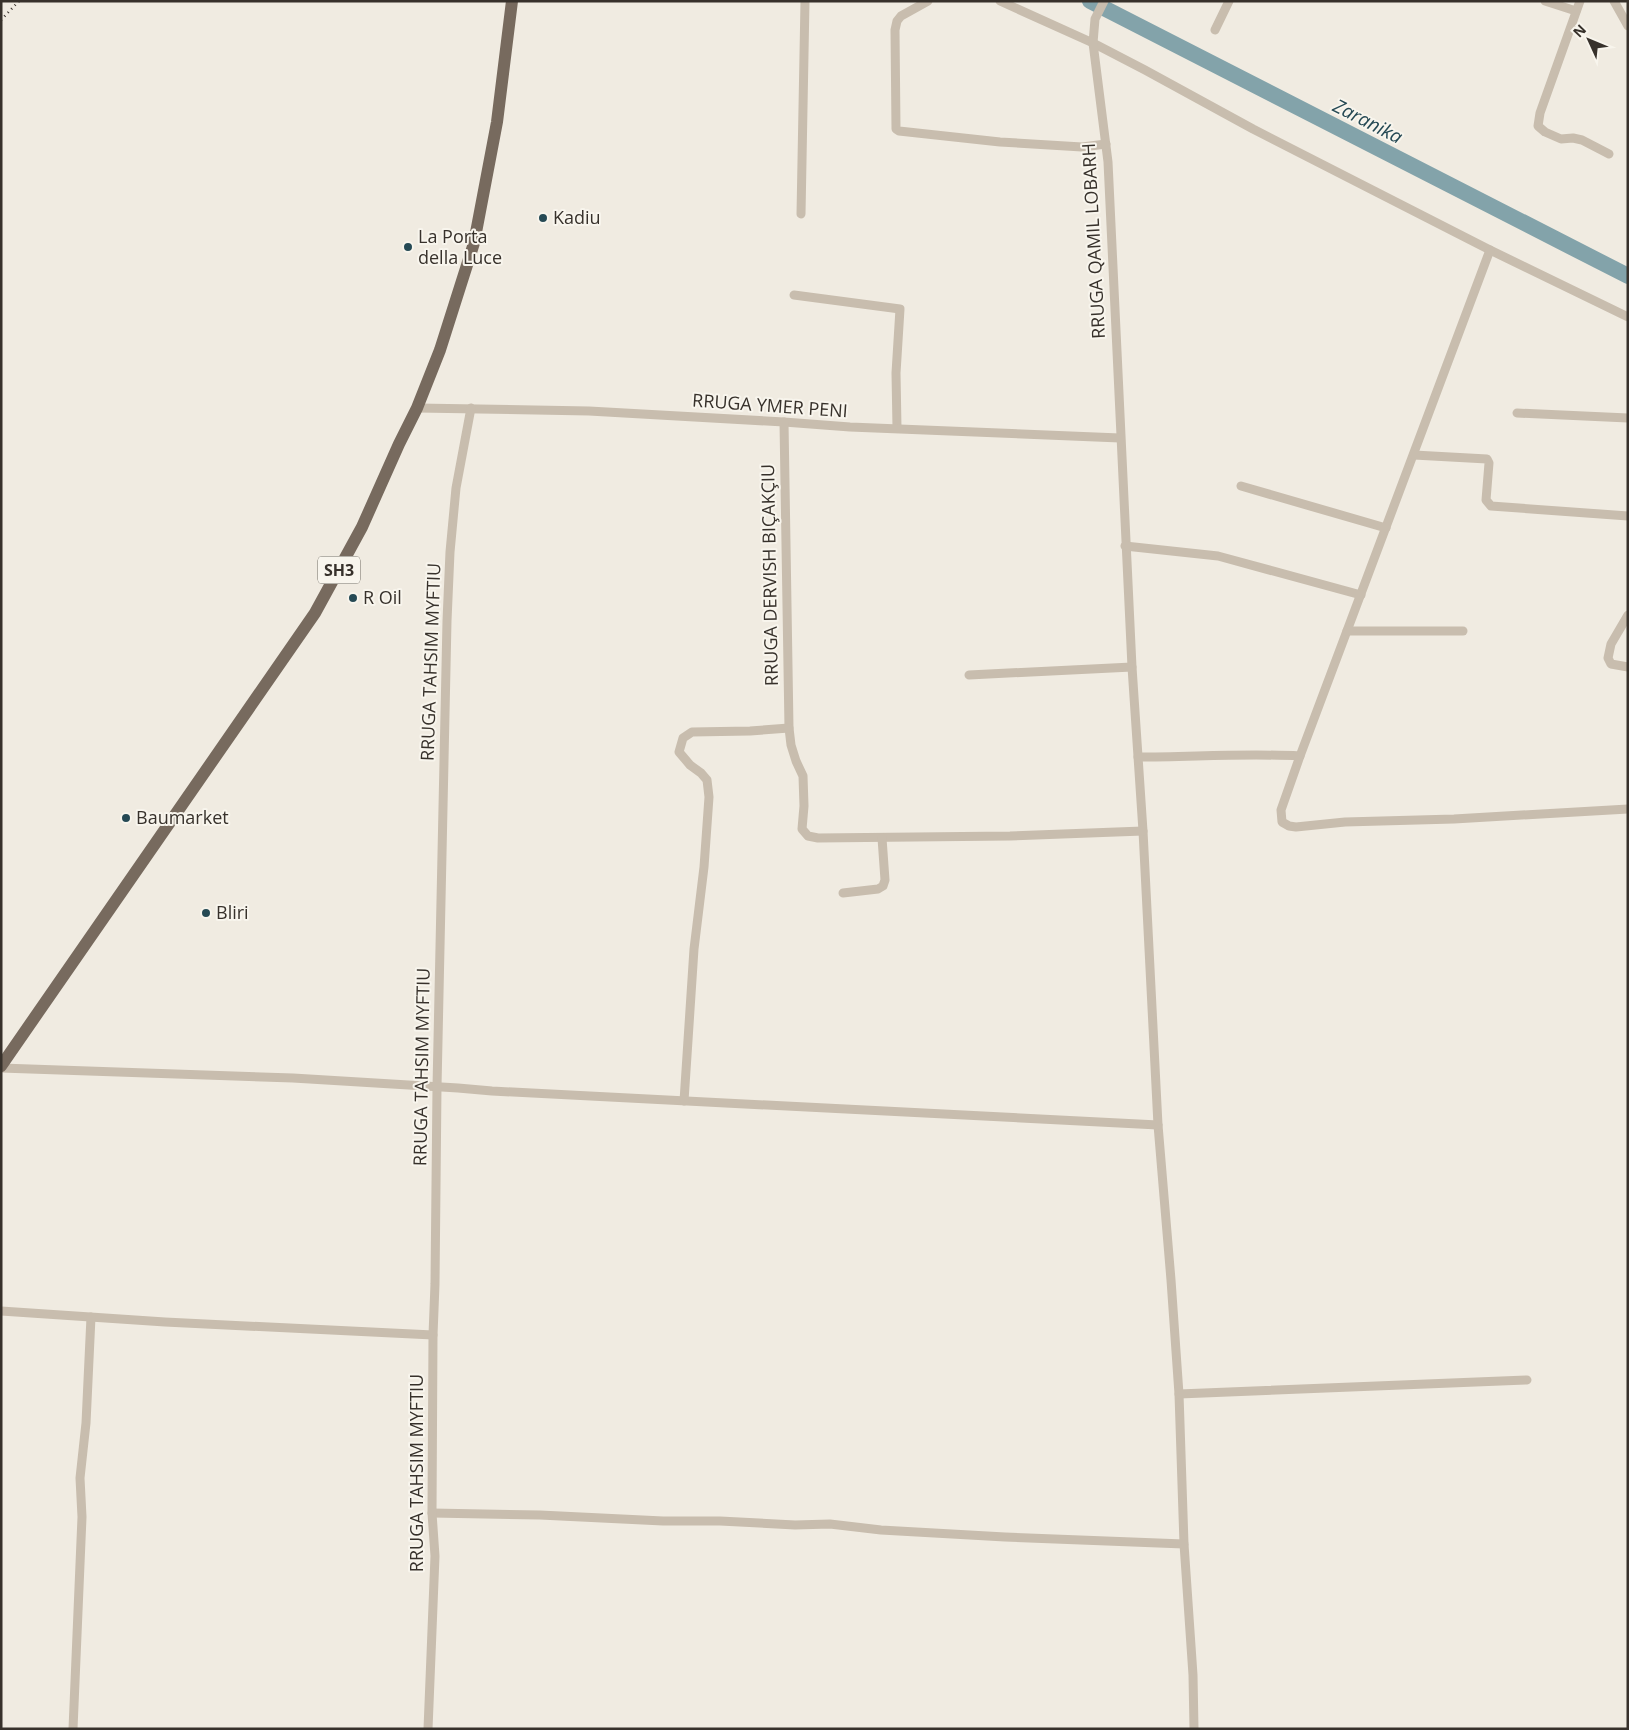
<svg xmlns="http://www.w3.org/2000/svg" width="1629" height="1730" viewBox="0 0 1629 1730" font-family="'Open Sans',sans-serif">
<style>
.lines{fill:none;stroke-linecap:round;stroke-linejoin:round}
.river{stroke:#83a3aa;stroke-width:16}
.street{stroke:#c8bdae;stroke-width:9}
.primary{stroke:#776a5e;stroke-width:12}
.rail{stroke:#37312b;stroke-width:2.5;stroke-dasharray:1 4;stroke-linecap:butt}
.poi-dot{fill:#254954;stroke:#f8f5ed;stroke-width:2}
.labels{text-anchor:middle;stroke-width:4;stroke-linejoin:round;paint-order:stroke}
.shield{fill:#f8f5ed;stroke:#716c65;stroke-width:1}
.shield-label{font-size:16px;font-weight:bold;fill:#37312b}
.poi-label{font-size:18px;fill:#37312b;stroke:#f8f5ed;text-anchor:start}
.street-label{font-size:18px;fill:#37312b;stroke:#f8f5ed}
.water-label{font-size:19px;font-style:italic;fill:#254954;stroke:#f8f5ed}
</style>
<rect width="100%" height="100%" fill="#f0ebe1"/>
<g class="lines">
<path class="river" d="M1090,1L1628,276"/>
<g class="street">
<path d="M928,1L901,16L897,21L895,30L896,129L899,131L1000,142L1082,147L1106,144"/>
<path d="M1000,1L1093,43L1145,70L1253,129L1490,250L1628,317"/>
<path d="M1104,1L1095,19L1093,43L1108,162L1132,667L1143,831L1158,1125L1171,1280L1179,1394L1184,1544L1193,1675L1194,1729"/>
<path d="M1545,1L1576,11"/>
<path d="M1580,1L1540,113L1538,126L1545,132L1561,139L1573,138L1582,140L1609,154"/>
<path d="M1614,1L1628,26"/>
<path d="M1215,30L1229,1"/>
<path d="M801,214L805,1"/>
<path d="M1490,250L1300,756L1281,810L1282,822L1289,826L1296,827L1345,822L1454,819L1628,809"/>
<path d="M794,295L900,309L896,373L897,428"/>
<path d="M417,408L589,411L784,422L850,427L1120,438"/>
<path d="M1517,413L1628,418"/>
<path d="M784,422L789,728L791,745L796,761L803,776L804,806L802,829L808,836L818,838L1010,836L1143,831"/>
<path d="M1414,455L1487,459L1489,463L1486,500L1491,506L1628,516"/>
<path d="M1241,486L1386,528"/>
<path d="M1125,546L1218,556L1361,595"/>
<path d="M1628,615L1611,644L1608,658L1611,664L1628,667"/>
<path d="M1347,631H1463"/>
<path d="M969,675L1132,667"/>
<path d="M1138,757C1192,757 1246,753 1300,756"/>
<path d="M843,893L878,889L883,886L885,880L882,838"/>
<path d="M1,1068L293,1078L458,1088L492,1091L1158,1125"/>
<path d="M684,1101L694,949L704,867L709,797L707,780L701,773L690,765L679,752L683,738L692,732L750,731L789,728"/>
<path d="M1,1311L165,1322L433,1335"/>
<path d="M1179,1394L1527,1380"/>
<path d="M432,1513L540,1515L663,1521H720L795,1525L830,1524L881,1530L1005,1537L1184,1544"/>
<path d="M73,1729L82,1517L80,1478L86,1423L91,1317"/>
<path d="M428,1729L435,1556L432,1513L433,1335L435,1284L437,1087L447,621L450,552L456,488L471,408"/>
</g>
<path class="primary" d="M1,1066L315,613L362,527L399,444L417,408L440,350L474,243L497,122L512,1"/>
<path class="rail" d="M1,20L19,1"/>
</g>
<g class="poi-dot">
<circle cx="543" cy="218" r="5"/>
<circle cx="408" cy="247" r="5"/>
<circle cx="353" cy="598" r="5"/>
<circle cx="126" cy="818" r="5"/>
<circle cx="206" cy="913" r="5"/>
</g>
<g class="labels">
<rect class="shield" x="318" y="556.5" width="42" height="27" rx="4"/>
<g class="shield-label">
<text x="339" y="576">SH3</text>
</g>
<g class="poi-label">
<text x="553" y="224">Kadiu</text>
<text x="418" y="243">La Porta<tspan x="418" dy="21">della Luce</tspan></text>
<text x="363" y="604">R Oil</text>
<text x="136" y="824">Baumarket</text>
<text x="216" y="919">Bliri</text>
</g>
<g class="street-label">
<text transform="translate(1094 241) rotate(-93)" y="6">RRUGA QAMIL LOBARH</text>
<text transform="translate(770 406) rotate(4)" y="6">RRUGA YMER PENI</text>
<text transform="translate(770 575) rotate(-91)" y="6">RRUGA DERVISH BIÇAKÇIU</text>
<text transform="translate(431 662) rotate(-88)" y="6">RRUGA TAHSIM MYFTIU</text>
<text transform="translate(422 1067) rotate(-89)" y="6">RRUGA TAHSIM MYFTIU</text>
<text transform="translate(417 1473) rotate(-90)" y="6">RRUGA TAHSIM MYFTIU</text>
</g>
<g class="water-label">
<text transform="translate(1368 121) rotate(27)" y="7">Zaranika</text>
</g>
</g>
<rect width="1629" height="1730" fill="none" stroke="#37312b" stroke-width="5"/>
<g transform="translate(1589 40) rotate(314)" stroke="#f8f5ed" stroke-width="4" paint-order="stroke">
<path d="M0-4L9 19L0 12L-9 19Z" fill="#37312b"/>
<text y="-8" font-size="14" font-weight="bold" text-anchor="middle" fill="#37312b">N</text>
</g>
</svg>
